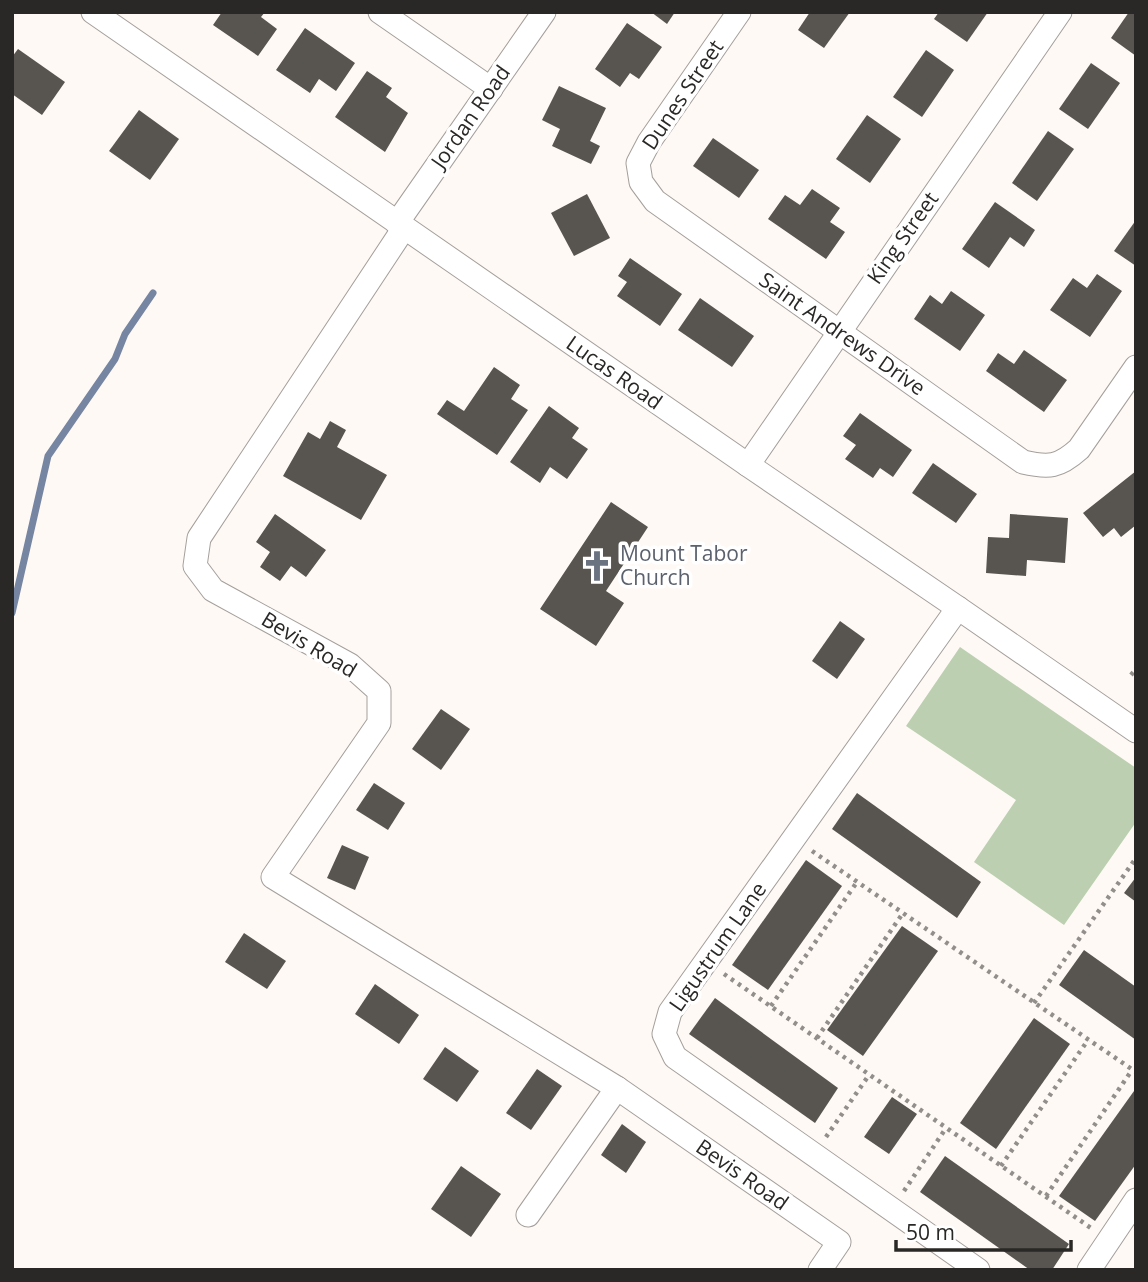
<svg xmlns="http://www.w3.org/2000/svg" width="1148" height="1282" viewBox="0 0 1148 1282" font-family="'Open Sans',sans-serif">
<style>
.green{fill:#bcd0b1}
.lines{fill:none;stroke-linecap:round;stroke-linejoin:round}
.stream{stroke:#7685a1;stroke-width:7}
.building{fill:#585551}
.minor-casing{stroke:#a49f9b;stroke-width:25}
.path{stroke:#918e8b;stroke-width:4.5;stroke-dasharray:3.5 5;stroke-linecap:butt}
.minor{stroke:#fff;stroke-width:23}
.labels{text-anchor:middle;stroke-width:7;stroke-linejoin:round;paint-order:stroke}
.street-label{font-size:21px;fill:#2a2826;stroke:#fff}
.worship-label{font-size:21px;fill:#5b616d;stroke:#fff;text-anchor:start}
</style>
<rect width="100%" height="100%" fill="#fef9f5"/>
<path class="green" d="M960,647L1136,768V822L1064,925L974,862L1016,800L906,726Z"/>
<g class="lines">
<path class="stream" d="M12,613L48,456L115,359L125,334L153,293"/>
</g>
<g class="building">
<path d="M222,12H265L261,17L277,29L258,56L213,25Z"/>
<path d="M651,12H675L667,24Z"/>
<path d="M810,12H850L824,48L798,30Z"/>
<path d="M939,12H988L967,42L934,19Z"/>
<path d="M1129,12H1136V56L1111,38Z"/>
<path d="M627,23L662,47L639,79L630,73L620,87L595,69Z"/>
<path d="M305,28L355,63L336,91L319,79L310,93L276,70Z"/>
<path d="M18,49L65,82L42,115L12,94V57Z"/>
<path d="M926,50L954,70L922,117L893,97Z"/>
<path d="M1091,63L1120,83L1088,129L1059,109Z"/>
<path d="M367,71L392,88L386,97L408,113L385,152L335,117Z"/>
<path d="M559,86L606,108L590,141L600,146L591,164L552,146L560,129L542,120Z"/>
<path d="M139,110L179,139L150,180L109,151Z"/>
<path d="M867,115L901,139L870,183L836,159Z"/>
<path d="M1048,131L1074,149L1037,201L1012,183Z"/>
<path d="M713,138L759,170L739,198L693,166Z"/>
<path d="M812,189L840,208L830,222L845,232L826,259L768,219L785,195L800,205Z"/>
<path d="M587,194L610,238L574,256L551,213Z"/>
<path d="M995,202L1035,230L1024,247L1010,237L989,268L962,249Z"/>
<path d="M1136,220V266L1114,251Z"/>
<path d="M630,258L682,294L660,326L617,296L627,282L618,276Z"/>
<path d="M1097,274L1122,291L1090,337L1050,310L1073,278L1087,288Z"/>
<path d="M951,291L985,315L960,351L914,319L930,295L942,304Z"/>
<path d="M700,298L754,336L732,367L678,330Z"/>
<path d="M1024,350L1067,380L1044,412L986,371L998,353L1014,364Z"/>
<path d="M494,367L520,385L511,399L528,410L497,455L437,414L447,400L464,411Z"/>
<path d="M549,406L579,428L572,438L588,449L567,479L550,467L540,483L510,462Z"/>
<path d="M860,413L912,450L893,477L880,468L873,478L845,459L856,445L843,436Z"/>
<path d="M330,421L346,430L337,447L387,475L361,520L283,476L308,432L320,439Z"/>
<path d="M933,463L977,494L956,523L912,493Z"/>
<path d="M1136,471V525L1121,537L1114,528L1103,537L1083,513Z"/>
<path d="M611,502L648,527L606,591L624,603L596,646L540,609Z"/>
<path d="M275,514L326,550L306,577L291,566L280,581L260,567L270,552L256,542Z"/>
<path d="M1010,514L1068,518L1065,563L1027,560L1026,576L986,573L988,537L1009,538Z"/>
<path d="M840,621L865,639L837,679L812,661Z"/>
<path d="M441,709L470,729L441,770L412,749Z"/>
<path d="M374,783L405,803L388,830L356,810Z"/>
<path d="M857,793L981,882L957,918L832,829Z"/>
<path d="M342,845L369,857L355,890L327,878Z"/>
<path d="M806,860L842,886L768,990L732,965Z"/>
<path d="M1136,877V902L1124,893Z"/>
<path d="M902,926L938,951L863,1056L827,1030Z"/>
<path d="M244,933L286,961L267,989L225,962Z"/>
<path d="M1084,950L1136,987V1040L1059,985Z"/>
<path d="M375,984L419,1015L399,1044L355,1014Z"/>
<path d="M715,998L838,1088L815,1123L689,1034Z"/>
<path d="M1034,1018L1070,1044L996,1149L960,1123Z"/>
<path d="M445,1047L479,1071L457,1102L423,1079Z"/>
<path d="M537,1069L562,1086L531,1130L506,1113Z"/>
<path d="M1134,1091L1136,1092V1164L1095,1221L1059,1196Z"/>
<path d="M892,1097L917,1114L889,1154L864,1137Z"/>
<path d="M622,1124L646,1142L626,1173L601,1155Z"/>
<path d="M945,1156L1069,1244L1052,1270H1030L920,1192Z"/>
<path d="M461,1166L501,1194L471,1237L431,1209Z"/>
</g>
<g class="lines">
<defs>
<g id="minor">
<path d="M93,12L748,465L958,608L1136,731"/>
<path d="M380,12L491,89"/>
<path d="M739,12L649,142L638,163L641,182L655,201L1023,462C1049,468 1059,467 1079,449L1136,367"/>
<path d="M397,223L544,12"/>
<path d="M404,228L199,538L195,566L213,590L350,665L379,691V723L273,877L617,1088L839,1242L820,1270"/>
<path d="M748,465L1060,12"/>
<path d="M958,608L670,1012L664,1034L675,1057L978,1270"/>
<path d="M528,1215L617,1088"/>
<path d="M1089,1270L1136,1200"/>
</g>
</defs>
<use href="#minor" class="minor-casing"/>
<g class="path">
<path d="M1131,675L1136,669"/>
<path d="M812,851L1136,1072"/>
<path d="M724,974L1091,1228"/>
<path d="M1034,1003L1136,858"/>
<path d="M771,1006L857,882"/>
<path d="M817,1038L903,913"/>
<path d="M826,1137L869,1075"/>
<path d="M1001,1166L1088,1040"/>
<path d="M904,1191L946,1128"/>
<path d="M1046,1196L1132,1070"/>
</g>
<use href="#minor" class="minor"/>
</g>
<defs>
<symbol id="church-bare" viewBox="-9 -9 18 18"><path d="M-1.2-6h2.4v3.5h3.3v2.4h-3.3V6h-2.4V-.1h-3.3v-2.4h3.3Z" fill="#6b7280" stroke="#fff" stroke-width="2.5" paint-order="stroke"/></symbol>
</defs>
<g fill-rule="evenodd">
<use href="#church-bare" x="575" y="544" width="44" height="44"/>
</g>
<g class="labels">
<g class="street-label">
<text transform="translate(683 95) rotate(-56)" y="7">Dunes Street</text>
<text transform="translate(471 117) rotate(-55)" y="7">Jordan Road</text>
<text transform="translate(903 238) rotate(-55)" y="7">King Street</text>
<text transform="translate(842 334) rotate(35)" y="7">Saint Andrews Drive</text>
<text transform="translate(614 373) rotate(35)" y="7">Lucas Road</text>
<text transform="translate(309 645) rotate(31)" y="7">Bevis Road</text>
<text transform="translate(718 947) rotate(-55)" y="7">Ligustrum Lane</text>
<text transform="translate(742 1175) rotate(35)" y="7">Bevis Road</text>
</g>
<g class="worship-label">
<text x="620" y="561">Mount Tabor<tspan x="620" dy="24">Church</tspan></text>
</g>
</g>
<rect width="1148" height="1282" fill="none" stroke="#2a2826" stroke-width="28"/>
<path d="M896 1240v10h175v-10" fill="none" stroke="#2a2826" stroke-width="3.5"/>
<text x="906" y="1240" font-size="21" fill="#2a2826" stroke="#ffffff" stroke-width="5" paint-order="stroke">50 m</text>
</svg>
